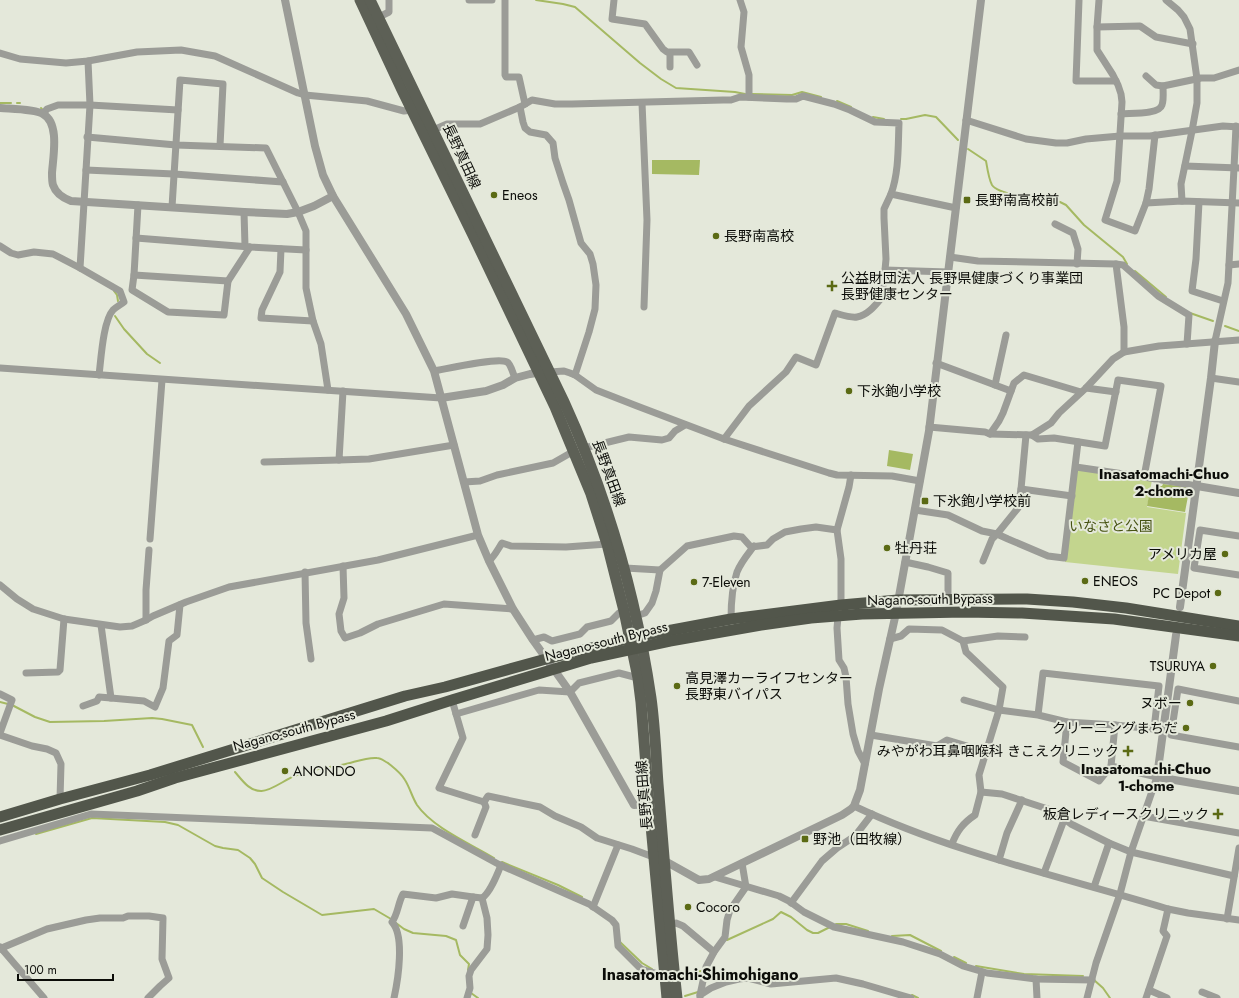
<svg xmlns="http://www.w3.org/2000/svg" width="1239" height="998" viewBox="0 0 1239 998" font-family="Jost,'Noto Sans JP',sans-serif">
<style>
.green{fill:#c3d58e}
.water{fill:#a5b962}
.lines{fill:none;stroke-linecap:round;stroke-linejoin:round}
.stream{stroke:#a5b962;stroke-width:2}
.minor{stroke:#9b9c97;stroke-width:7}
.tertiary{stroke:#9b9c97;stroke-width:8}
.primary{stroke:#5d6056;stroke-width:11}
.trunk{stroke:#52564b;stroke-width:11}
.poi-dot{fill:#5b6a14;stroke:#e4e8da;stroke-width:1.5}
.labels{text-anchor:middle;stroke-width:4;stroke-linejoin:round;paint-order:stroke}
.street-label{font-size:14px;fill:#0b0c08;stroke:#e4e8da}
.poi-label{font-size:14px;fill:#0b0c08;stroke:#e4e8da;text-anchor:start}
.park-label{font-size:14px;fill:#475313;stroke:#e4e8da}
.neighbourhood-label{font-size:15px;font-weight:bold;fill:#0b0c08;stroke:#e4e8da}
.quarter-label{font-size:16px;font-weight:bold;fill:#0b0c08;stroke:#e4e8da}
</style>
<rect width="100%" height="100%" fill="#e4e8da"/>
<path class="green" d="M1080,469L1152,480L1147,507L1186,513L1178,574L1065,562L1077,471Z"/>
<g class="water">
<path d="M652,160H700L699,175L652,174Z"/>
<path d="M889,450L913,454L910,470L887,466Z"/>
<path d="M1163,484L1187,487L1189,491L1185,512L1147,506L1150,490L1156,491L1157,486H1162Z"/>
</g>
<g class="lines">
<g class="stream">
<path d="M536,0L563,4L575,7L640,63L661,79L676,88L735,92L745,94"/>
<path d="M751,94L792,95L802,92L821,97"/>
<path d="M837,101L851,107"/>
<path d="M0,103H11"/>
<path d="M17,103H20"/>
<path d="M41,108L42,109"/>
<path d="M873,117L884,119"/>
<path d="M901,119H906"/>
<path d="M906,119L925,115L936,117L958,140"/>
<path d="M968,149L986,161C987,167 989,180 992,185C999,196 1047,200 1060,202L1066,205L1084,225L1123,257L1127,264"/>
<path d="M1135,271L1166,297"/>
<path d="M114,291L117,295L118,301"/>
<path d="M1190,313L1213,321"/>
<path d="M115,316L124,329L147,354L160,363"/>
<path d="M1225,326L1239,331"/>
<path d="M0,702L8,704"/>
<path d="M12,705L35,717L50,722L104,721L152,718L162,719L192,725L203,747"/>
<path d="M235,772C242,780 249,791 261,791C270,792 287,778 297,775C311,769 326,768 341,765C353,763 365,757 377,758C381,758 384,761 388,763C394,768 401,773 405,780C410,788 412,797 417,805C433,828 471,844 494,858"/>
<path d="M36,834L92,818L165,822L178,825L215,846L223,848L238,850L250,858L255,864L262,878L283,892L322,915L374,909L391,919"/>
<path d="M502,862L558,885L582,897"/>
<path d="M396,923L404,929L413,933L446,936L456,940L460,955L469,964L468,970"/>
<path d="M836,924H846L868,931"/>
<path d="M892,936L910,935L941,951"/>
<path d="M727,940L773,919L781,912L791,917L807,930L813,933H818L830,927"/>
<path d="M620,942L642,963L652,969"/>
<path d="M954,957L966,963"/>
<path d="M976,966L1024,974L1083,976"/>
<path d="M684,973L702,971"/>
<path d="M1094,980L1103,988L1110,998"/>
<path d="M471,993L478,998"/>
<path d="M912,995L918,998"/>
<path d="M685,996L698,992"/>
</g>
<g class="minor">
<path d="M469,0H492"/>
<path d="M505,0V75L506,77H519L525,104"/>
<path d="M614,0L612,19L645,24L663,49L667,52H689L697,65"/>
<path d="M740,0L744,12L741,47L749,75V97"/>
<path d="M1079,0L1076,81H1116"/>
<path d="M1099,0L1097,27V50L1113,75L1118,85L1121,94L1122,102L1117,181L1105,220L1135,231L1146,203L1149,189L1155,135"/>
<path d="M1166,0L1178,10L1184,17L1190,29L1197,79V103L1192,131L1181,184L1182,201"/>
<path d="M379,17L389,12V0"/>
<path d="M1097,27L1140,26L1156,37L1193,44"/>
<path d="M0,53L20,59L66,63L88,61L137,52L181,50L215,56L298,93L305,95L367,101L404,111L413,110"/>
<path d="M88,61L90,105L80,268L120,291L124,302C120,305 116,307 113,310C103,321 101,360 99,375"/>
<path d="M670,67V53"/>
<path d="M1146,76L1156,85L1163,86L1201,78H1214L1239,70"/>
<path d="M642,103L647,220L644,307"/>
<path d="M520,107L523,122L525,128L530,132L546,135L553,143L555,158L563,183L569,200L581,243L590,254L593,264L596,285L595,309L589,332L575,375"/>
<path d="M43,114L47,109L58,105H90L178,110"/>
<path d="M1121,114C1130,113 1159,115 1162,105C1164,99 1163,92 1163,86"/>
<path d="M966,120L1026,139L1056,143H1067L1086,139L1120,136H1150L1223,126L1239,127"/>
<path d="M433,130L447,124H480L520,107L532,100L555,104H572L723,100H731L740,97L787,99H796L803,96L834,104L850,110L875,122L899,123C898,147 899,172 891,194L956,208"/>
<path d="M87,137L176,145L266,148L298,212L306,231V288L313,321L261,318L262,310L280,272L281,249"/>
<path d="M1185,166L1239,168"/>
<path d="M86,170L174,174L283,182"/>
<path d="M1199,202L1196,259L1192,291L1223,301"/>
<path d="M1146,203L1182,201L1239,203"/>
<path d="M138,205L134,275L132,290L168,312L224,315L228,281L250,247"/>
<path d="M172,207L180,80L223,84L220,146"/>
<path d="M244,212L245,246"/>
<path d="M1055,224L1073,233L1078,249L1077,264"/>
<path d="M136,238L250,247L306,250"/>
<path d="M0,246L11,253L18,255L34,252L53,254L80,268"/>
<path d="M950,257L978,261L1116,264L1124,327V352"/>
<path d="M1116,264L1123,265L1158,296L1189,315L1187,344"/>
<path d="M1229,265L1239,264"/>
<path d="M885,270L886,259L884,218V209L891,194"/>
<path d="M134,275L228,281"/>
<path d="M313,321L321,344L328,390"/>
<path d="M1006,335L995,385L1011,391"/>
<path d="M1215,341L1228,283L1234,168L1236,126"/>
<path d="M936,363L995,385"/>
<path d="M0,368L441,398"/>
<path d="M434,371C446,369 498,357 507,362C511,364 513,374 515,378"/>
<path d="M550,372L564,371L570,373L575,375L596,390L637,406L724,439L829,473L837,475L892,476L920,481"/>
<path d="M1211,378L1239,382"/>
<path d="M1086,388L1116,392"/>
<path d="M343,391L339,460L369,459L454,445"/>
<path d="M929,427L985,432L990,434L1032,435L1051,423L1059,413L1086,388L1113,359L1124,352L1159,346L1239,340"/>
<path d="M990,434L999,421L1003,413L1014,383L1024,375L1081,392"/>
<path d="M1032,435L1038,439L1054,438L1105,446L1118,380L1161,386L1144,477"/>
<path d="M724,439L749,406L786,372L796,357L816,365L835,313C842,315 851,318 857,317C869,315 877,303 884,295L882,279L885,270L948,272"/>
<path d="M584,448L629,437L662,440L669,438L675,431L685,425"/>
<path d="M264,462L339,460"/>
<path d="M1076,467L1144,477L1197,486"/>
<path d="M464,482L480,481L497,475L553,463L574,451"/>
<path d="M1021,489L1072,496"/>
<path d="M915,510L948,515L982,531L997,534L1018,508L1021,489L1026,435"/>
<path d="M1239,536L1200,530L1194,568L1239,575"/>
<path d="M150,539L162,380"/>
<path d="M489,561C494,557 498,549 502,543L511,546L566,547L607,544"/>
<path d="M983,561L992,539L997,534L1008,539L1048,556L1064,558L1078,442"/>
<path d="M905,562L928,567L948,573V600"/>
<path d="M343,566L344,598L339,614L341,631L345,638L360,633L378,624L444,604L513,609"/>
<path d="M625,568L660,570"/>
<path d="M305,572L306,623L311,659"/>
<path d="M0,585L17,599L33,609L64,619L120,627L132,626L146,620L153,616L186,602L229,587L378,560L478,535"/>
<path d="M841,605V559L837,530L849,487L851,475"/>
<path d="M642,614L645,613L652,603L656,591L660,570L687,546L734,536L742,537L751,547L767,545L773,539L785,532L801,529L816,527L837,530"/>
<path d="M838,617L837,628L839,660L844,668L846,677L848,704L853,734L858,751L865,764"/>
<path d="M731,619C731,603 732,587 737,572C741,562 748,554 754,546"/>
<path d="M146,620V590L149,550"/>
<path d="M890,639L901,636L909,629L942,630L963,641L998,636L1025,637"/>
<path d="M533,640L544,637L552,641L580,634L587,627L611,621L619,613L624,611"/>
<path d="M26,673L58,672L60,670L64,619"/>
<path d="M0,694L12,700L0,733"/>
<path d="M111,698L144,701L155,707L163,688L169,641L177,635L180,605"/>
<path d="M452,700L463,738L439,788L484,802L488,796L540,807L555,816L581,827L597,838L632,849L656,858"/>
<path d="M964,700L999,710L1038,715L1067,722L1115,725L1154,729L1159,686L1043,673L1038,715"/>
<path d="M1239,701L1178,689L1171,735L1239,747"/>
<path d="M83,706L97,701L99,697L111,698L101,625"/>
<path d="M456,714L539,690L570,692L579,683L619,673L638,678"/>
<path d="M1067,722L1063,762L1099,781L1111,766L1115,725"/>
<path d="M0,735L32,746L47,749L56,753L61,764L60,799"/>
<path d="M871,735L937,746L947,740L987,752"/>
<path d="M981,792L1002,794L1054,811L1071,824L1109,843L1131,852L1234,876"/>
<path d="M854,806C953,853 1063,877 1168,909L1188,913L1239,920"/>
<path d="M1143,816L1239,833"/>
<path d="M475,835L486,807L484,802"/>
<path d="M0,841L91,814L432,828L500,865L589,904L612,920L616,925L618,946L641,969L658,974L666,975"/>
<path d="M952,844C957,831 963,823 975,815L981,792L979,775L999,710L1003,687L966,652L963,641"/>
<path d="M999,860L1007,833L1022,800"/>
<path d="M1044,873L1064,820"/>
<path d="M715,877L779,896L789,901L804,912L834,927L903,942L940,954L963,966L987,973L1036,979L1092,980"/>
<path d="M1094,887L1109,843"/>
<path d="M482,898C490,893 497,875 501,865"/>
<path d="M791,903L822,861L837,848L855,836L872,814"/>
<path d="M593,907L618,845"/>
<path d="M1227,919L1239,848"/>
<path d="M670,925L676,923L683,926L714,952"/>
<path d="M463,926L473,897L482,898L487,918L488,935L487,949L471,970L469,976L470,988L467,998"/>
<path d="M0,947L44,998"/>
<path d="M3,950L4,947L47,929L86,920L100,918H123L128,916H149L163,918L162,959L169,978L160,986L148,998"/>
<path d="M1036,979L1037,998"/>
<path d="M1149,990L1167,998"/>
<path d="M1202,992L1217,998"/>
<path d="M700,995L706,967L714,952L725,937L727,920L730,910L746,887L742,863"/>
<path d="M394,998C398,980 405,936 392,922C398,914 398,903 403,894L436,898L452,894L473,897"/>
<path d="M700,998V995L711,988L726,982L739,979L748,978L771,984L836,978L863,984L911,998"/>
<path d="M977,998L982,972"/>
<path d="M1087,998L1096,963L1120,894L1131,852L1157,777L1111,766"/>
<path d="M1146,998L1167,936L1163,931L1168,909"/>
</g>
<g class="tertiary">
<path d="M285,0L315,146L323,175L333,196L406,314L434,371L478,535L489,561L513,609L533,640L570,692L634,805L649,804"/>
<path d="M0,108C11,109 34,109 43,114C60,123 53,157 52,173C52,177 52,182 53,185C56,194 63,198 71,201L244,212L287,214L298,212L314,206L333,196"/>
<path d="M441,398L486,391L503,385L515,378L530,374L543,372"/>
<path d="M1197,486L1239,493"/>
<path d="M1180,607L1211,378L1215,341"/>
<path d="M1176,635L1157,777L1239,791"/>
<path d="M665,861L699,880L709,879L842,815L851,809L854,806L860,790L879,689L896,613L929,431L981,0"/>
</g>
<g class="primary">
<path d="M360,0L402,90L472,233L555,407L591,494L607,544L624,611L638,678L641,702L649,804L667,998"/>
<path d="M370,0L564,402C607,496 636,596 651,698C655,727 656,756 658,784C664,855 669,927 677,998"/>
</g>
<g class="trunk">
<path d="M0,817L60,799L150,775L405,696L445,687L546,659L640,636L731,619L841,605L898,600L1027,599L1073,602L1126,608L1239,626"/>
<path d="M0,830L137,791L175,778L386,721L452,700L591,658L670,641L761,625L811,618L862,614L965,612L1022,613L1114,619L1239,636"/>
</g>
</g>
<g class="poi-dot">
<circle cx="494" cy="195" r="4"/>
<rect x="963" y="196" width="8" height="8" rx="2"/>
<circle cx="716" cy="236" r="4"/>
<path d="M830 280h4v4h4v4h-4v4h-4v-4h-4v-4h4z"/>
<circle cx="849" cy="391" r="4"/>
<rect x="921" y="497" width="8" height="8" rx="2"/>
<circle cx="887" cy="548" r="4"/>
<circle cx="1225" cy="554" r="4"/>
<circle cx="1085" cy="581" r="4"/>
<circle cx="694" cy="582" r="4"/>
<circle cx="1218" cy="593" r="4"/>
<circle cx="1213" cy="666" r="4"/>
<circle cx="677" cy="686" r="4"/>
<circle cx="1190" cy="703" r="4"/>
<circle cx="1186" cy="728" r="4"/>
<path d="M1126 745h4v4h4v4h-4v4h-4v-4h-4v-4h4z"/>
<circle cx="285" cy="771" r="4"/>
<path d="M1216 808h4v4h4v4h-4v4h-4v-4h-4v-4h4z"/>
<rect x="801" y="835" width="8" height="8" rx="2"/>
<circle cx="688" cy="907" r="4"/>
</g>
<g class="labels">
<g class="street-label">
<text transform="translate(462 156) rotate(65)" y="5">長野真田線</text>
<text transform="translate(609 473) rotate(70)" y="5">長野真田線</text>
<text transform="translate(930 599) rotate(-1)" y="5">Nagano-south Bypass</text>
<text transform="translate(606 641) rotate(-14)" y="5">Nagano-south Bypass</text>
<text transform="translate(294 730) rotate(-15)" y="5">Nagano-south Bypass</text>
<text transform="translate(644 795) rotate(-95)" y="5">長野真田線</text>
</g>
<g class="poi-label">
<text x="502" y="200">Eneos</text>
<text x="975" y="205">長野南高校前</text>
<text x="724" y="241">長野南高校</text>
<text x="841" y="283">公益財団法人 長野県健康づくり事業団<tspan x="841" dy="16">長野健康センター</tspan></text>
<text x="857" y="396">下氷鉋小学校</text>
<text x="933" y="506">下氷鉋小学校前</text>
<text x="895" y="553">牡丹荘</text>
<text x="1217" y="559" text-anchor="end">アメリカ屋</text>
<text x="1093" y="586">ENEOS</text>
<text x="702" y="587">7-Eleven</text>
<text x="1210" y="598" text-anchor="end">PC Depot</text>
<text x="1205" y="671" text-anchor="end">TSURUYA</text>
<text x="685" y="683">高見澤カーライフセンター<tspan x="685" dy="16">長野東バイパス</tspan></text>
<text x="1182" y="708" text-anchor="end">ヌボー</text>
<text x="1178" y="733" text-anchor="end">クリーニングまちだ</text>
<text x="1119" y="756" text-anchor="end">みやがわ耳鼻咽喉科 きこえクリニック</text>
<text x="293" y="776">ANONDO</text>
<text x="1209" y="819" text-anchor="end">板倉レディースクリニック</text>
<text x="813" y="844">野池（田牧線）</text>
<text x="696" y="912">Cocoro</text>
</g>
<g class="park-label">
<text x="1111" y="531">いなさと公園</text>
</g>
<g class="neighbourhood-label">
<text x="1164" y="479">Inasatomachi-Chuo<tspan x="1164" dy="17">2-chome</tspan></text>
<text x="1146" y="774">Inasatomachi-Chuo<tspan x="1146" dy="17">1-chome</tspan></text>
</g>
<g class="quarter-label">
<text x="700" y="980">Inasatomachi-Shimohigano</text>
</g>
</g>
<path d="M18 974v6h95v-6" fill="none" stroke="#0b0c08" stroke-width="2"/>
<text x="24" y="974" font-size="12" fill="#0b0c08" stroke="#e4e8da" stroke-width="3" paint-order="stroke">100 m</text>
</svg>
